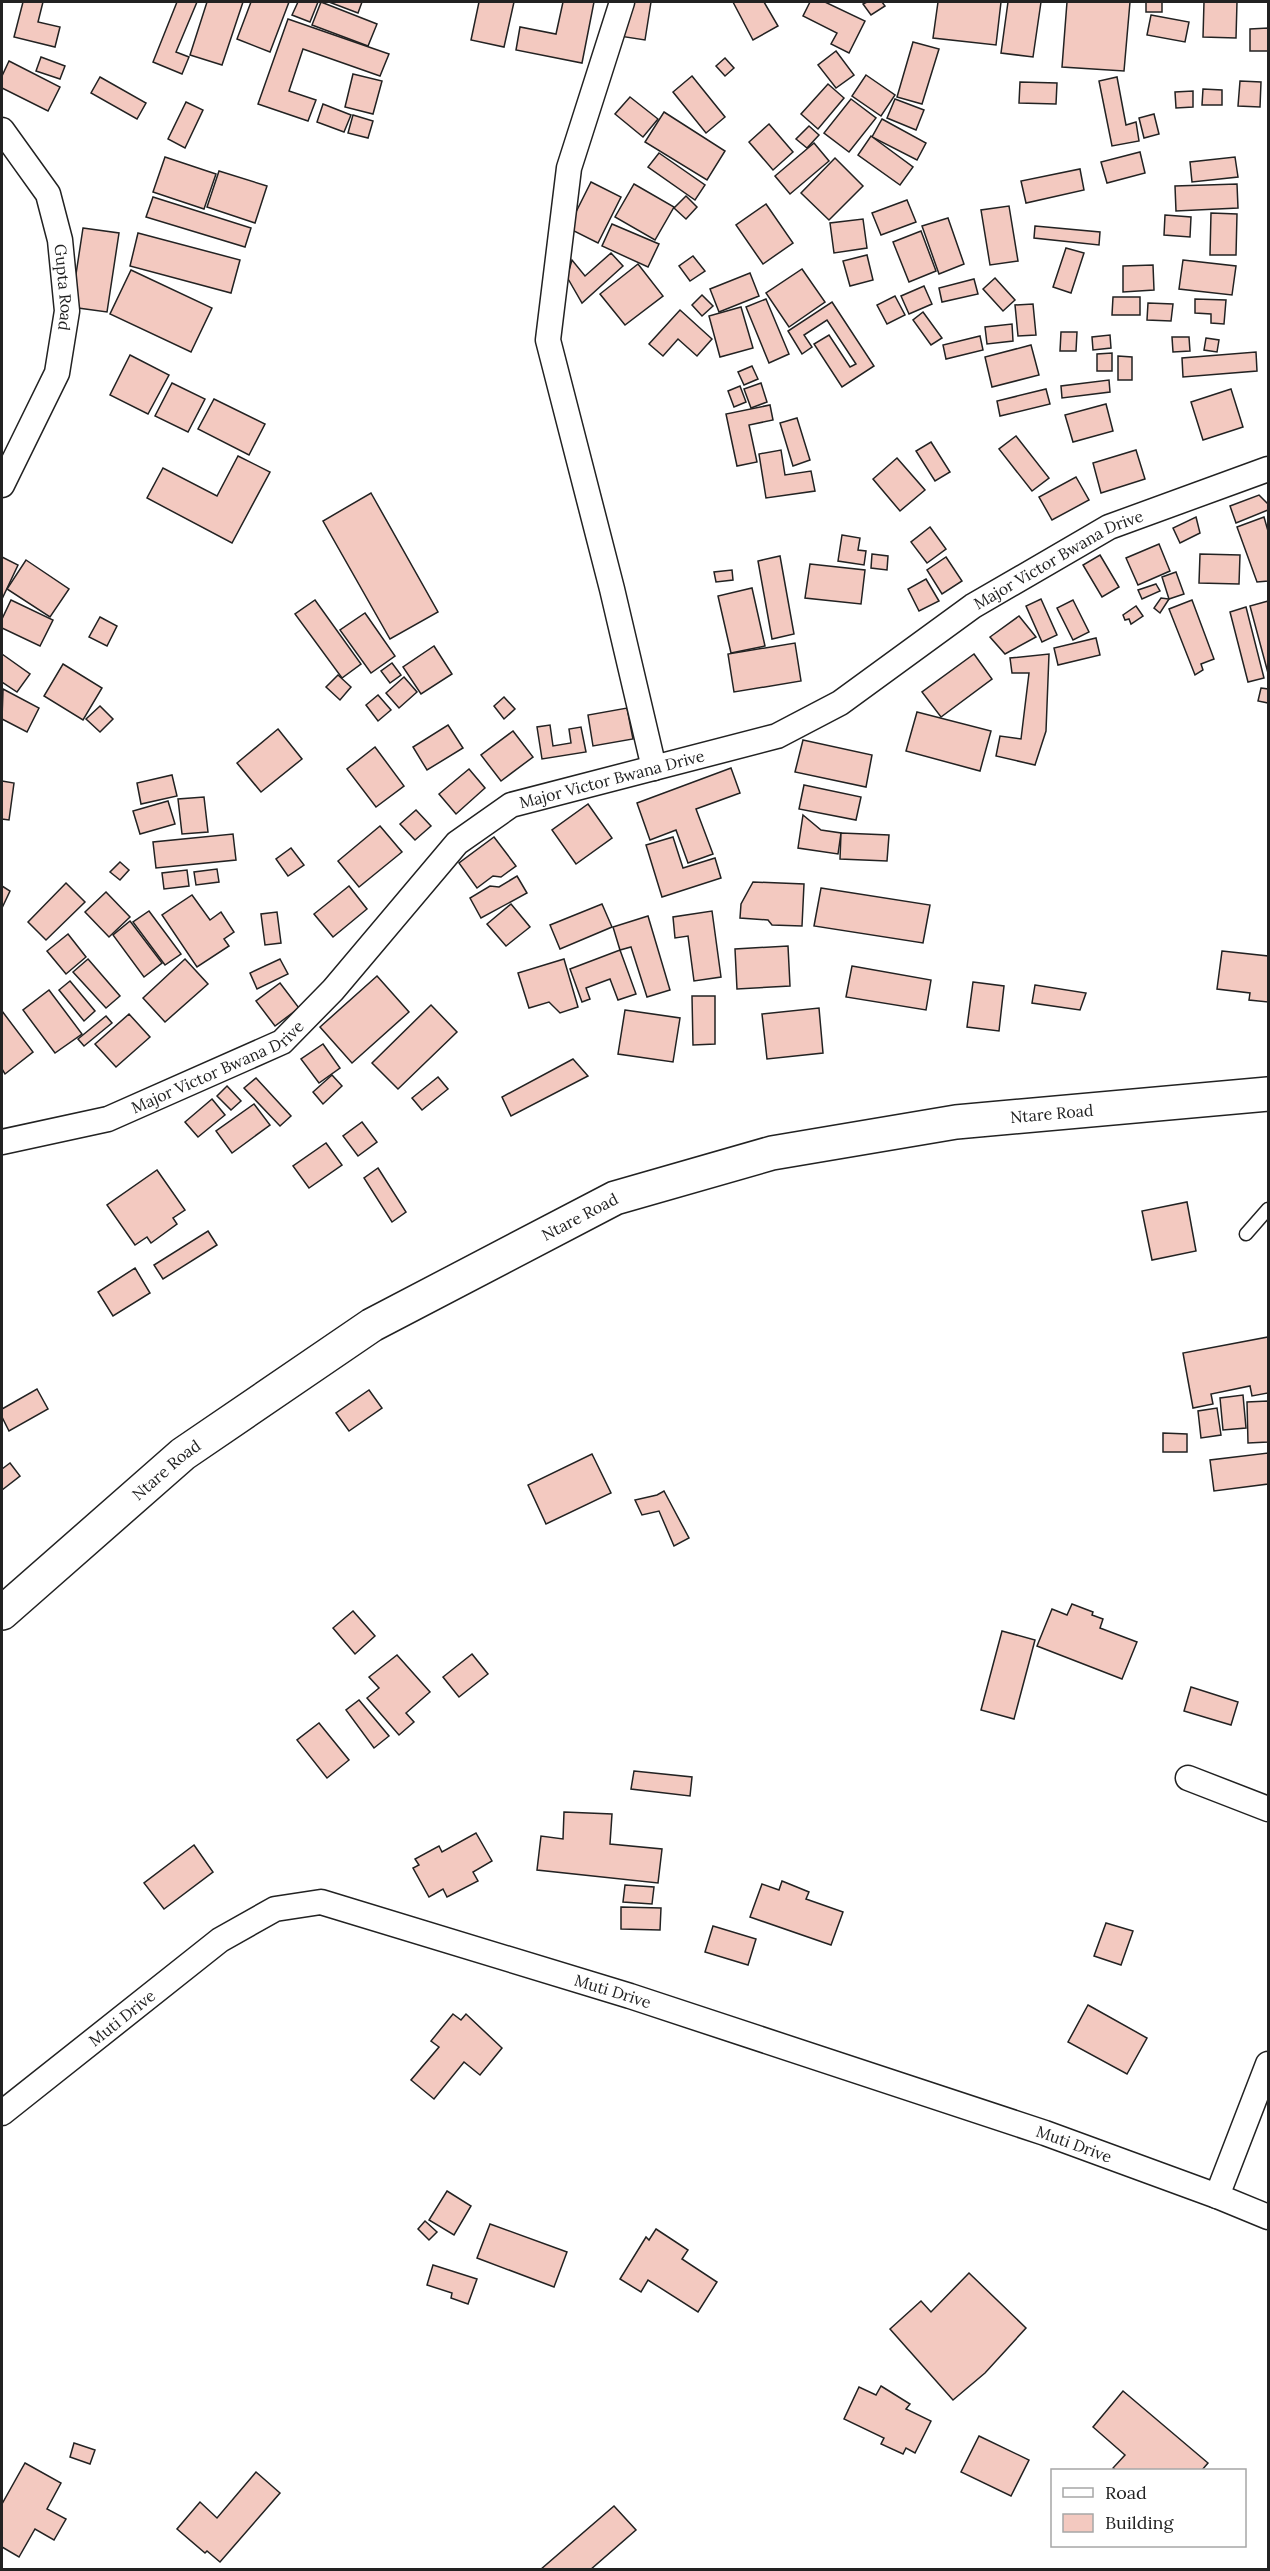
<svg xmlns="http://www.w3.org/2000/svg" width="1270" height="2571" viewBox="0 0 1270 2571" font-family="Lora,serif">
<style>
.building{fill:#f3c9c0;stroke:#222;stroke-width:1.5}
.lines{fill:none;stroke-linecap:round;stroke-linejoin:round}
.lane-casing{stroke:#222;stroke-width:15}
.street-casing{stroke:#222;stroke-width:27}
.secondary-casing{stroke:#222;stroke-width:36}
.lane{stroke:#fff;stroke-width:12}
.street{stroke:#fff;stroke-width:24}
.secondary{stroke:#fff;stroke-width:33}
.labels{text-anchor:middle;stroke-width:4.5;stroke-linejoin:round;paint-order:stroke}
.street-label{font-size:16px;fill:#222;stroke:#fff}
</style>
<rect width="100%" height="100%" fill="#fff"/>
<g class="building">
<path d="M23,2H43L38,22L60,27L55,47L14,37Z"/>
<path d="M177,2H197L176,52L189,57L182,74L153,62Z"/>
<path d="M207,2H243L222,65L190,55Z"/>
<path d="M251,2H289L270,52L237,39Z"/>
<path d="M298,2H318L310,22L292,15Z"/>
<path d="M321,2L377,24L368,46L312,25Z"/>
<path d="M329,2H362L358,13Z"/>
<path d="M479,2H514L504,47L471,40Z"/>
<path d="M563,2H594L582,63L516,50L520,27L556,34Z"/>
<path d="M625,2H651L645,40L619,36Z"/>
<path d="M733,2H764L778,26L753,40Z"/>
<path d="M810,2H825L865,21L849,53L831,44L837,33L803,16Z"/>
<path d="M867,2H882L885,6L871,15L863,4Z"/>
<path d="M938,2H1001L996,45L933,38Z"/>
<path d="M1008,2H1041L1033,57L1001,53Z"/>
<path d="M1067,2H1130L1124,71L1062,67Z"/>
<rect x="1146" y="2" width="16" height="10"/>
<path d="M1204,2H1237L1236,38L1203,37Z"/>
<path d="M1151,15L1189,22L1185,42L1147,35Z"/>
<path d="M288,19L389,54L380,76L303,49L289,91L316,100L308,121L258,104Z"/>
<path d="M1268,28V51H1250V29Z"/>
<path d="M913,42L939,49L922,104L897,97Z"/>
<path d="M836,51L854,75L836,88L818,65Z"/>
<path d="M41,57L65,66L60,79L36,71Z"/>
<path d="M725,58L734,68L725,76L716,66Z"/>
<path d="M9,61L60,87L48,111L2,88V76Z"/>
<path d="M353,74L382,81L373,114L345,107Z"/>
<path d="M866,75L895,95L881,116L852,96Z"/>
<path d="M692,76L725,117L706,133L673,92Z"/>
<path d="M100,77L146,103L137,119L91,93Z"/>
<path d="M1117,77L1126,125L1136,122L1139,141L1112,146L1099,81Z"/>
<path d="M1240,81L1261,82L1260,107L1238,106Z"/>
<path d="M1020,82L1057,83L1056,104L1019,103Z"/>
<path d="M828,84L844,98L818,129L801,114Z"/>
<path d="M1203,89L1222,90V105H1202Z"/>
<path d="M1193,91V107L1176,108L1175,92Z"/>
<path d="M630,97L658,119L643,137L615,114Z"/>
<path d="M851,99L876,118L849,152L824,133Z"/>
<path d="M895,99L924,110L916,130L887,118Z"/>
<path d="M186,102L203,110L185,148L168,139Z"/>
<path d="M323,104L351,115L344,132L317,122Z"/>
<path d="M664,112L725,151L707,180L645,142Z"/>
<path d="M1154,114L1159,134L1144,138L1139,118Z"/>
<path d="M353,115L373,121L368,138L348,133Z"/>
<path d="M882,119L926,143L917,160L872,137Z"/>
<path d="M769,124L793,152L773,170L749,142Z"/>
<path d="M809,126L819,135L807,148L796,139Z"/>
<path d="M871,136L913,167L900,185L858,155Z"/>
<path d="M814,143L829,161L790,194L775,176Z"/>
<path d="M1140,152L1145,173L1107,183L1101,162Z"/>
<path d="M659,153L705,185L695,200L648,167Z"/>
<path d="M165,157L216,174L204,209L153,192Z"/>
<path d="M1235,157L1238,177L1192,182L1190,162Z"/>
<path d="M835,158L863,186L829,220L801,193Z"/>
<path d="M1080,169L1084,190L1026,203L1021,181Z"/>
<path d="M219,171L267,186L255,223L207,207Z"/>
<path d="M591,182L621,197L598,243L568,228Z"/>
<path d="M634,184L674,207L655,240L615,217Z"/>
<path d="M1237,184L1238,208L1176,211L1175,186Z"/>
<path d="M686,196L697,207L686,219L674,208Z"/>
<path d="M153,197L251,228L245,247L146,217Z"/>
<path d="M907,200L916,222L881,235L872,213Z"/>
<path d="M766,204L793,243L763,264L736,225Z"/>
<path d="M1009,206L1018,261L990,265L981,210Z"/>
<path d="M1211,213L1237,214L1236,255H1210Z"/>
<path d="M1165,215L1191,217L1190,237L1164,235Z"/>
<path d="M948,218L964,264L939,274L922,226Z"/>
<path d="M863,219L867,248L834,253L830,223Z"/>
<path d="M612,224L659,244L648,267L602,246Z"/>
<path d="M1035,226L1100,232L1099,245L1034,238Z"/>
<path d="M83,228L119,233L107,312L71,307Z"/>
<path d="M921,231L936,271L909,282L893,242Z"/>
<path d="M138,233L240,260L231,293L130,266Z"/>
<path d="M1066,248L1084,253L1071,293L1053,287Z"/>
<path d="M611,253L623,266L582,303L567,277L572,260L585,276Z"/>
<path d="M867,255L873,280L850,286L843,261Z"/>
<path d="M693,256L705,271L690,281L679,266Z"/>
<path d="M1183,260L1236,266L1232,295L1179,289Z"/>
<path d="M638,264L663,296L625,325L600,294Z"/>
<path d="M1153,265L1154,290L1123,292V266Z"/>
<path d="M802,269L825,302L789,327L766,293Z"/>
<path d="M131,270L212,308L191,352L110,314Z"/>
<path d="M750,273L759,296L719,312L710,289Z"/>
<path d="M995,278L1015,300L1003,311L983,289Z"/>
<path d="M974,279L978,294L942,302L939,288Z"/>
<path d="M924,286L932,304L909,314L901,296Z"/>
<path d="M702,295L713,306L702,316L692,305Z"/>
<path d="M895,296L905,315L887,324L877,305Z"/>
<path d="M1113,297H1140V315H1112Z"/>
<path d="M766,299L789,354L769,363L746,307Z"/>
<path d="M1195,299L1226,300L1224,324L1211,323V314L1195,313Z"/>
<path d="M832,302L874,366L842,387L814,344L829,335L850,367L856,364L827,320L804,335L812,347L802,354L788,331Z"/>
<path d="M1148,303L1173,304L1171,321L1147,320Z"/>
<path d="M1033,304L1036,335L1018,336L1015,305Z"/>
<path d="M741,307L753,348L720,357L709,316Z"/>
<path d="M680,310L712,339L697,356L678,339L663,356L649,344Z"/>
<path d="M923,312L942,338L931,345L913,320Z"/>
<path d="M1012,324L1013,341L987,344L985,327Z"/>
<path d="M1061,332H1077L1076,351H1060Z"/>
<path d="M1110,335L1111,348L1093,350L1092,337Z"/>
<path d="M980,336L983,350L946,359L943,345Z"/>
<path d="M1172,337H1189L1190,351L1173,352Z"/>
<path d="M1206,338L1219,340L1217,352L1204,350Z"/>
<path d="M1031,345L1039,375L992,387L985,357Z"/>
<path d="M1256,352L1257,371L1183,377L1182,358Z"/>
<path d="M1112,353V371H1097V354Z"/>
<path d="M130,355L169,375L148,414L110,395Z"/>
<path d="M1118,356L1132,357V380H1118Z"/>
<path d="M752,366L758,379L744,385L738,372Z"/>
<path d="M1109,380L1110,392L1062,398L1061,386Z"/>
<path d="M172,383L205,399L188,432L155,416Z"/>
<path d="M761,383L767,402L751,408L744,389Z"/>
<path d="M740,386L746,402L734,407L728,391Z"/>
<path d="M1046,389L1050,404L1000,416L997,401Z"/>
<path d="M1231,389L1243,427L1203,440L1191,402Z"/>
<path d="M214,399L265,424L249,455L198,429Z"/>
<path d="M1106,404L1113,431L1073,442L1065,415Z"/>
<path d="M770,405L773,420L749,425L757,462L737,466L726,414Z"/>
<path d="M797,418L810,460L793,466L780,423Z"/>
<path d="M1016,436L1049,478L1032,491L999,449Z"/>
<path d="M931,442L950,472L935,481L916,451Z"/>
<path d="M781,450L785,475L811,471L815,491L766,498L759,454Z"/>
<path d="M1136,450L1145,479L1101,493L1093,463Z"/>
<path d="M238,456L270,472L232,543L147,498L163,468L217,496Z"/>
<path d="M897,458L925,490L900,511L873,479Z"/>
<path d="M1076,477L1089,500L1052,520L1039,497Z"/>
<path d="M371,493L438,612L390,639L323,521Z"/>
<path d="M1259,495L1268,504V510L1236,523L1230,506Z"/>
<path d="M1196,517L1200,533L1180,543L1173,528Z"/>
<path d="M1264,517L1268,531V581L1257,582L1237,527Z"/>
<path d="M930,527L946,549L927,563L911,542Z"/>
<path d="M842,535L860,538L858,550L866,551L864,565L838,561Z"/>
<path d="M1159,544L1170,571L1138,585L1126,558Z"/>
<path d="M872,554L888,556L887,570L871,568Z"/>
<path d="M1200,554L1240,555L1239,584L1199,583Z"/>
<path d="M1100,555L1119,587L1102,597L1083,565Z"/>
<path d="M780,556L794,634L772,639L758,561Z"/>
<path d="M2,557L18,565L2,599Z"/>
<path d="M946,557L962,581L942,594L927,570Z"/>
<path d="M26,560L69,589L50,617L7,589Z"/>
<path d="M810,564L865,570L861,604L805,598Z"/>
<path d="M732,570L733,580L716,582L714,572Z"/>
<path d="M1176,572L1184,594L1169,599L1162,577Z"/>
<path d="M926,579L939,601L919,611L908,589Z"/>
<path d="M1156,584L1160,591L1142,599L1138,590Z"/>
<path d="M752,588L765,646L731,653L718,596Z"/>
<path d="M1161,598L1169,599L1160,613L1154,608Z"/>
<path d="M1041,599L1057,635L1042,642L1026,606Z"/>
<path d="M11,600L53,620L40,646L2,628V619Z"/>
<path d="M315,600L361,664L342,678L295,614Z"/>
<path d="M1073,600L1089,632L1073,640L1057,608Z"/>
<path d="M1192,600L1214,659L1201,664L1203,670L1195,675L1169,609Z"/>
<path d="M1268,601V673L1250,606Z"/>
<path d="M1136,606L1143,616L1131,624L1129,619L1125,620L1123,615Z"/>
<path d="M1246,607L1264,678L1248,682L1230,612Z"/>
<path d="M365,613L395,656L371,673L340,630Z"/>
<path d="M1019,616L1036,637L1005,654L990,637Z"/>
<path d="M100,617L117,626L107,646L89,637Z"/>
<path d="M1096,638L1100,655L1058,665L1054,648Z"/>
<path d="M795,643L801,681L734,692L728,654Z"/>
<path d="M434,646L452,674L421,694L403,667Z"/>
<path d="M2,654L30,674L17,692L2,682Z"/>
<path d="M974,654L992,679L941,717L922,692Z"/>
<path d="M1049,654L1046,731L1035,765L996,756L1000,736L1021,739L1029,673H1012L1010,658Z"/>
<path d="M392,663L401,675L390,683L381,671Z"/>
<path d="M63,664L102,688L83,720L44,696Z"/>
<path d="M338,675L351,687L340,700L326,687Z"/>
<path d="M404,677L417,692L399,708L386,693Z"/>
<path d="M1261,688L1268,689V703L1258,701Z"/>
<path d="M3,689L39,708L27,732L2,719Z"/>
<path d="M378,695L391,710L378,721L366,705Z"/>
<path d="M504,697L515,709L504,719L494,706Z"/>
<path d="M100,706L113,719L100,732L86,719Z"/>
<path d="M627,708L633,739L593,746L588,715Z"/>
<path d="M917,712L991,731L980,771L906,751Z"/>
<path d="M448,725L463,748L427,770L413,747Z"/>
<path d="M550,725L553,746L571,743L569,729L581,727L586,752L542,759L537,727Z"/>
<path d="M278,729L302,759L261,792L237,763Z"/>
<path d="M513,731L533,757L501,781L481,755Z"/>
<path d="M803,740L872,755L866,787L795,772Z"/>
<path d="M375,747L404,786L376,807L347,769Z"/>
<path d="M731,768L740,793L696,809L713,854L688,863L676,830L650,840L637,803Z"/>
<path d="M469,769L485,788L456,814L439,794Z"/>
<path d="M172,775L177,796L141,804L137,783Z"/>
<path d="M2,781L14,783L9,820L2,819Z"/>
<path d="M804,785L861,797L856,820L799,809Z"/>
<path d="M204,797L208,832L182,834L178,799Z"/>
<path d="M168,801L175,824L140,834L133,811Z"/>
<path d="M588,804L612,838L576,864L552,830Z"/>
<path d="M416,810L431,826L415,840L400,824Z"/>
<path d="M803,815L821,830L841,833L838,854L798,848Z"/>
<path d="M380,826L402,852L359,887L338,861Z"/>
<path d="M841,833L889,835L887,861L840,859Z"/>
<path d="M233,834L236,860L156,868L153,842Z"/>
<path d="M494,837L516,866L501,877L493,876L477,888L459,863Z"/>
<path d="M673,837L683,868L715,858L721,878L662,897L646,845Z"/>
<path d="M291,848L304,865L288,876L276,859Z"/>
<path d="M120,862L129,870L120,880L110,872Z"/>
<path d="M217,869L219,882L196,885L194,872Z"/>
<path d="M187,870L189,886L164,889L162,873Z"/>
<path d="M517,876L527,893L481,918L470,898L490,886L499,887Z"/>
<path d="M753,882L804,884L802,926L772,925L768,920L740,918L741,904Z"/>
<path d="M66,883L85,902L46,940L28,922Z"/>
<path d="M2,886L10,891L2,908Z"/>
<path d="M349,886L367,909L333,937L314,914Z"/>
<path d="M821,888L930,905L923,943L814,926Z"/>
<path d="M106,892L130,917L109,937L85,912Z"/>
<path d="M192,895L210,920L221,912L234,932L224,939L229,946L197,967L162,915Z"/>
<path d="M511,904L530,927L506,946L487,924Z"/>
<path d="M602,904L612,927L560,949L550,925Z"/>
<path d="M149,911L181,954L165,965L133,922Z"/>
<path d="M712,911L721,977L694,981L688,936L675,938L673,917Z"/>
<path d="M277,912L281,943L265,945L261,914Z"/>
<path d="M648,916L670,990L647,997L631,947L620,950L613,927Z"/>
<path d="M130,921L162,963L144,977L113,935Z"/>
<path d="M68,934L86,957L66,974L47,951Z"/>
<path d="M788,946L790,986L737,989L735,949Z"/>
<path d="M620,950L636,994L618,1000L610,979L586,988L590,999L582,1002L570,969Z"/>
<path d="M1222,951L1268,956V1002L1249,1000L1250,993L1217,989Z"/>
<path d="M88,959L120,996L106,1008L73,972Z"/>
<path d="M185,959L208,984L165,1022L143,998Z"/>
<path d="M280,959L288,974L257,989L250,973Z"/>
<path d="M564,959L578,1007L560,1013L549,1002L529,1008L518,973Z"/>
<path d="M852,966L931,980L926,1010L846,997Z"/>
<path d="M377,976L409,1012L352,1063L320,1027Z"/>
<path d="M70,981L95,1011L84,1021L59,990Z"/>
<path d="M973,982L1004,986L999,1031L967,1027Z"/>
<path d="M280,983L299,1008L275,1026L256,1001Z"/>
<path d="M1035,985L1086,993L1080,1010L1032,1003Z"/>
<path d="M49,990L82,1034L55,1053L23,1010Z"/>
<path d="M692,996H715V1044L693,1045Z"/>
<path d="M431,1005L457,1032L398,1089L372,1063Z"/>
<path d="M819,1008L823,1053L767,1059L762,1014Z"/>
<path d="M625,1010L680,1018L673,1062L618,1054Z"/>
<path d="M2,1011L33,1052L5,1074L2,1069Z"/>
<path d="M129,1014L150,1037L116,1067L95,1044Z"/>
<path d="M106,1016L112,1023L84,1046L78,1039Z"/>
<path d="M323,1044L340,1068L319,1083L301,1059Z"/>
<path d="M573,1059L588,1076L511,1116L502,1097Z"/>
<path d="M332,1075L342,1086L323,1104L313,1092Z"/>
<path d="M438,1077L448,1089L422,1110L412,1098Z"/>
<path d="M256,1078L291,1116L280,1126L244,1088Z"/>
<path d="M227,1086L241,1101L231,1110L217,1096Z"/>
<path d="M212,1099L225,1115L198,1137L185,1122Z"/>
<path d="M254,1104L270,1125L232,1153L216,1131Z"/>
<path d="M362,1122L377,1142L358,1156L343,1136Z"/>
<path d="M326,1143L342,1165L309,1188L293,1166Z"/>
<path d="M378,1168L406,1212L392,1222L364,1178Z"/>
<path d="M157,1170L185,1210L173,1218L177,1224L151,1243L147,1237L135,1245L107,1205Z"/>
<path d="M1187,1202L1196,1251L1152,1260L1142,1211Z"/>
<path d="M208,1231L217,1245L163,1279L154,1265Z"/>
<path d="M135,1268L150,1293L113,1316L98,1292Z"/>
<path d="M1268,1337V1393L1252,1396L1250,1386L1211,1394L1213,1404L1193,1408L1183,1353Z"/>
<path d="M37,1389L48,1409L9,1431L2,1417V1409Z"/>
<path d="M369,1390L382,1408L349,1431L336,1413Z"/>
<path d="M1243,1395L1246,1428L1223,1430L1220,1398Z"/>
<path d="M1268,1401V1442L1248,1443L1247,1402Z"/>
<path d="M1217,1408L1221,1435L1201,1438L1198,1411Z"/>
<path d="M1163,1433L1187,1434V1452H1163Z"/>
<path d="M1268,1453V1484L1214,1491L1210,1460Z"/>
<path d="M592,1454L611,1493L546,1524L528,1485Z"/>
<path d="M10,1463L20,1476L2,1490V1469Z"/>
<path d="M664,1491L689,1538L674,1546L659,1511L642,1515L635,1500L657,1495Z"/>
<path d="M1072,1604L1093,1612L1092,1615L1103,1619L1100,1628L1137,1642L1122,1679L1037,1646L1052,1609L1067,1615Z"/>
<path d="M353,1611L375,1636L355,1654L333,1628Z"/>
<path d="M1002,1631L1035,1640L1014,1719L981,1710Z"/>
<path d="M472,1654L488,1674L459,1697L443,1677Z"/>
<path d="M397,1655L430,1692L406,1713L414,1722L399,1735L367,1698L379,1688L369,1677Z"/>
<path d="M1191,1687L1238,1702L1231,1725L1184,1711Z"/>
<path d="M359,1700L389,1736L374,1748L346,1710Z"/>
<path d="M319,1723L349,1760L327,1778L297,1740Z"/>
<path d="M634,1771L692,1777L690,1796L631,1789Z"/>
<path d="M564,1812L612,1814L610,1844L662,1849L658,1883L537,1870L541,1836L563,1839Z"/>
<path d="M476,1833L492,1861L473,1872L478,1881L447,1897L443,1889L429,1897L413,1868L419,1865L415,1859L439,1846L442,1852Z"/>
<path d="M194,1845L213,1872L164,1909L144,1883Z"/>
<path d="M782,1881L809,1892L806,1899L843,1912L831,1945L750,1917L762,1884L779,1890Z"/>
<path d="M625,1885L654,1887L652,1904L623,1902Z"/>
<path d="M621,1907L661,1908L660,1930L621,1929Z"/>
<path d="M1106,1923L1133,1931L1121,1965L1094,1956Z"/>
<path d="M713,1926L756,1939L748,1965L705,1952Z"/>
<path d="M1088,2005L1147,2038L1127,2074L1068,2042Z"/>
<path d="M453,2014L461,2020L466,2014L502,2048L480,2075L464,2062L434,2099L411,2080L439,2047L431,2041Z"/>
<path d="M447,2191L471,2206L454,2235L429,2220Z"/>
<path d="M425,2221L437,2232L429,2240L418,2229Z"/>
<path d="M490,2224L567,2252L554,2287L477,2258Z"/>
<path d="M656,2229L688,2250L682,2259L717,2282L698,2312L648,2280L641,2292L620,2279L646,2237L649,2240Z"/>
<path d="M433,2265L477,2279L468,2304L451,2298L452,2293L427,2285Z"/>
<path d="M969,2273L1026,2328L985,2373L953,2400L890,2329L921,2301L931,2312Z"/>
<path d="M881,2386L910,2404L906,2409L931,2421L915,2453L906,2448L903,2454L881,2444L884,2438L844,2419L859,2387L876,2395Z"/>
<path d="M1123,2391L1208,2463L1202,2470H1116L1113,2468L1125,2455L1093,2427Z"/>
<path d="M979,2436L1029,2460L1011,2496L961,2472Z"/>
<path d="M74,2443L95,2450L90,2464L70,2457Z"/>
<path d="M25,2463L61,2483L47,2509L66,2519L54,2540L35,2529L19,2557L2,2547V2504Z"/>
<path d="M256,2472L280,2493L220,2562L207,2551L205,2553L177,2529L200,2502L217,2518Z"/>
<path d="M614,2506L636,2530L590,2570H540Z"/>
</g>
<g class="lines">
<defs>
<path id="lane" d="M1246,1234L1268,1209"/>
<g id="street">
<path d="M622,2L569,168L548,340L612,589L654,768"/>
<path id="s1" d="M2,130L48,194L60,240L67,311L57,373L2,485"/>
<path id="s2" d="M2,1142L108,1119L282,1042L333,990L457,843L511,805L777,736L840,703L973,606L1109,527L1268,469"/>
<path d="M1188,1778L1268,1809"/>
<path id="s3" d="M2,2113L220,1940L275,1909L321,1902L630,1996L1045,2133L1217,2196L1268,2217"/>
<path d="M1217,2196L1268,2064"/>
</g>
<g id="secondary">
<path id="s4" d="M2,1613L183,1454L372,1325L615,1198L772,1153L956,1122L1268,1094"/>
</g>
</defs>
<use href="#lane" class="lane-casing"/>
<use href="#street" class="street-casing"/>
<use href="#secondary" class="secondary-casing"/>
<use href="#lane" class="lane"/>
<use href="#street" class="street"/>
<use href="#secondary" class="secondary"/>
</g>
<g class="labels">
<g class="street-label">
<text dy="6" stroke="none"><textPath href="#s1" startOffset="174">Gupta Road</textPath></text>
<text dy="6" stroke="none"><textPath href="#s2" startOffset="1238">Major Victor Bwana Drive</textPath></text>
<text dy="6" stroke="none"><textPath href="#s2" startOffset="734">Major Victor Bwana Drive</textPath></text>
<text dy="6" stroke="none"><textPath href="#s2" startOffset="230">Major Victor Bwana Drive</textPath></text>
<text dy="6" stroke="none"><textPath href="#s4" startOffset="1190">Ntare Road</textPath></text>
<text dy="6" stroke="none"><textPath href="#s4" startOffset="704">Ntare Road</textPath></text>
<text dy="6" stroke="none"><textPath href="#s4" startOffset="218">Ntare Road</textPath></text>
<text dy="6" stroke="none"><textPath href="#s3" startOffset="693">Muti Drive</textPath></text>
<text dy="6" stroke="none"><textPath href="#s3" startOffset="153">Muti Drive</textPath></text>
<text dy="6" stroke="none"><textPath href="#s3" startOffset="1179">Muti Drive</textPath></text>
</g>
</g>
<rect width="1270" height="2571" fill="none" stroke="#222222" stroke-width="6"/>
<rect x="1051" y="2469" width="195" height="78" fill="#ffffff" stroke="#a7a7a7" stroke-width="1.5"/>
<rect x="1063" y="2488" width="30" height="9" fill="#ffffff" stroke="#a7a7a7" stroke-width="1.5"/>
<text x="1105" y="2499" font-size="18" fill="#222222">Road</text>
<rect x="1063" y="2514" width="30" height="18" fill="#f3c9c0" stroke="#a7a7a7" stroke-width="1.5"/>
<text x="1105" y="2529" font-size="18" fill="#222222">Building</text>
</svg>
